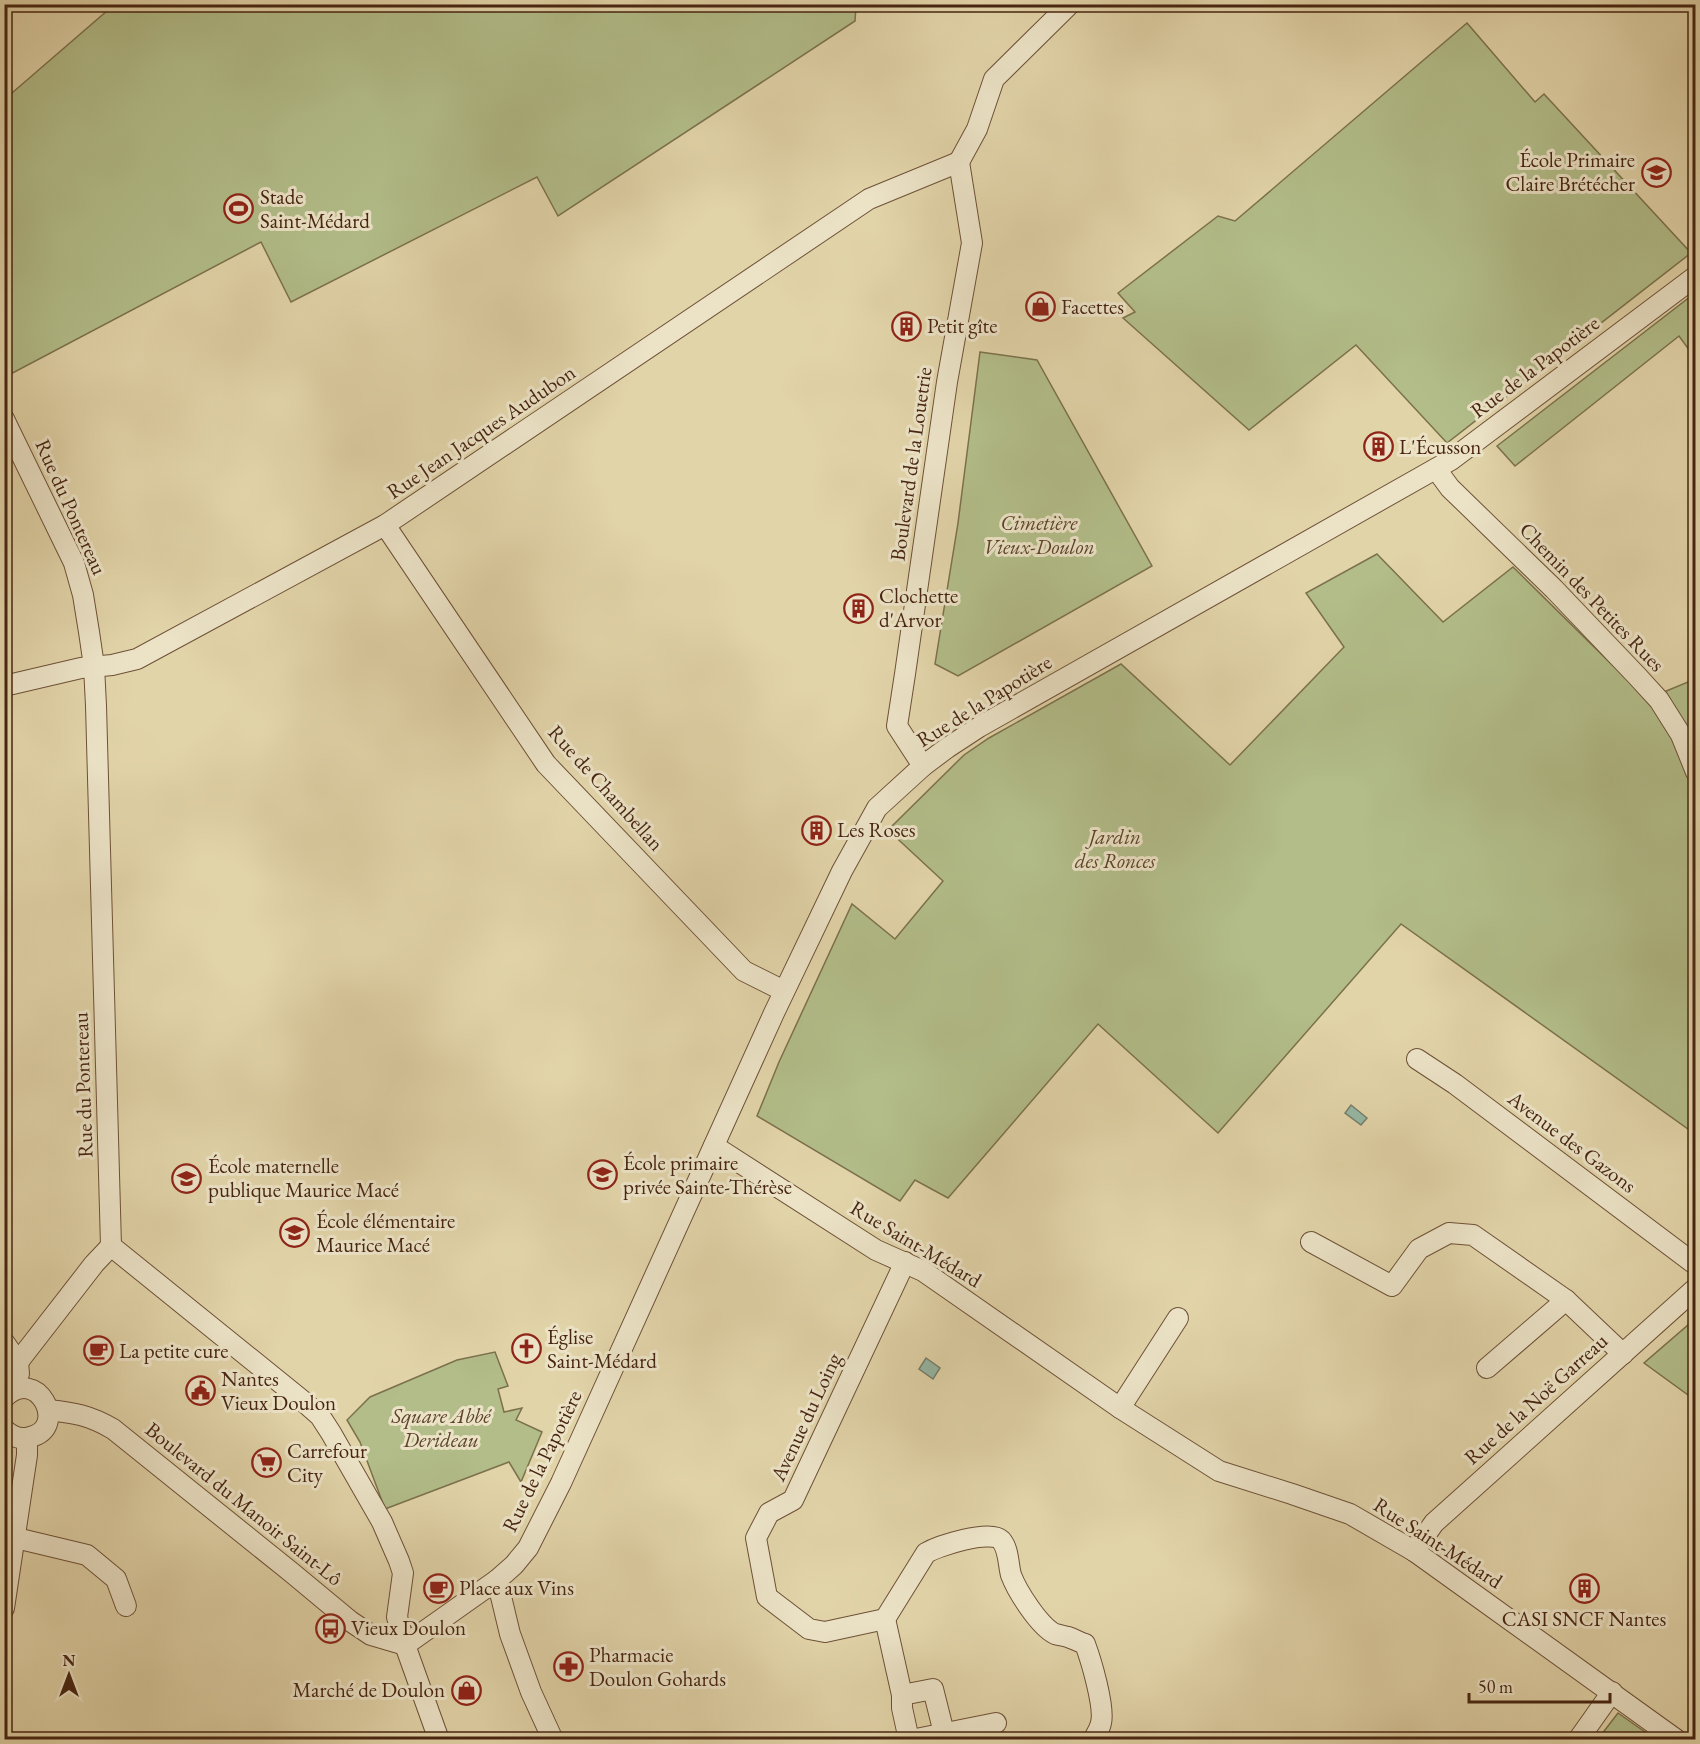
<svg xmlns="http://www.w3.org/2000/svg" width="1700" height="1744" viewBox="0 0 1700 1744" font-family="'EB Garamond',serif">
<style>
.green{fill:#b2bd89;stroke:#7c714d;stroke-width:1.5}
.water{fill:#95b8a5;stroke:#767d6a;stroke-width:1.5}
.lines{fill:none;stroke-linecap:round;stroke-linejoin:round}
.minor-casing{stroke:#6e5137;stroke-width:22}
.minor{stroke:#ece3c7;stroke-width:20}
.labels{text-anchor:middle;stroke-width:6;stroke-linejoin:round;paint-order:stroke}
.poi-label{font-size:21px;fill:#472511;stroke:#ece3c7;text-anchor:start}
.street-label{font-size:21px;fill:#472511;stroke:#ece3c7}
.park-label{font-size:21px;font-style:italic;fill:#5c4329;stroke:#ece3c7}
</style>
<rect width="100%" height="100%" fill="#e2d4a9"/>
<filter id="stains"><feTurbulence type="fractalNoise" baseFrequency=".00333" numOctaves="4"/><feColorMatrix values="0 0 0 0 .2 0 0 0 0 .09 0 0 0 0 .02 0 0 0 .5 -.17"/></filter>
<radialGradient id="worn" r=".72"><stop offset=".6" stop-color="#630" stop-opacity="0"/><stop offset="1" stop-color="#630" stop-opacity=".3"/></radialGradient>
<g class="green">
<path d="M115,4H855L856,5L855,21L558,216L537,177L291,302L261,242L5,377V99Z"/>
<path d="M1467,23L1535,102L1544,94L1691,253L1447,443L1356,345L1249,430L1123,318L1135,312L1118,293L1218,216L1235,221Z"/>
<path d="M1695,293V358L1679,336L1515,466L1497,446Z"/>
<path d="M980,352L1037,360L1152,566L958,676L935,664L958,523Z"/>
<path d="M1377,554L1443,622L1513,567L1647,699L1695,679V1134L1401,924L1218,1133L1098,1024L948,1198L915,1180L900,1201L757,1116L779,1062L852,904L895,939L943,881L888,830L964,755L989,738L1121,664L1230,765L1344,647L1306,593Z"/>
<path d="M1695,1319V1400L1644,1363Z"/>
<path d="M495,1352L508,1386L498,1389L504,1412L522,1408L516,1420L542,1432L521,1482L509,1462L385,1509L360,1442L347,1420L370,1397L457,1360Z"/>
<path d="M1618,1713L1655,1739H1598Z"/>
</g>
<g class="water">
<path d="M1351,1105L1367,1118L1361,1125L1345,1113Z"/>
<path d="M926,1358L940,1368L933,1379L919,1369Z"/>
</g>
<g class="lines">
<defs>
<g id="minor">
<path d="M959,162L977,129L994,79L1070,4"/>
<path d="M4,419L74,563L83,595L89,632L94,666L96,706L111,1246"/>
<path d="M1436,469L1450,488L1554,589L1637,676L1659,700L1681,735L1696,772"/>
<path d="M385,525L546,764L744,971L784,991"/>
<path d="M4,686L81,668L112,665L137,659L385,525L869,199L959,162"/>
<path d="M923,766L897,726L905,674L947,382L972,243L959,162"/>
<path d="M1417,1059L1455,1084L1696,1265"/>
<path d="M714,1146L876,1250L923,1271L1120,1408L1219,1471L1292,1494L1350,1514L1414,1551L1677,1740"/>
<path d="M1311,1242L1392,1286L1419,1249L1449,1233L1473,1235L1566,1300L1623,1354"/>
<path d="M111,1246L303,1401L320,1416L331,1433L382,1522L399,1561L403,1573L397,1617L405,1645L439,1740"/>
<path d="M905,1262L793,1500L769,1513L756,1538L767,1597L809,1629L825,1632L885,1619L926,1553C938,1546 990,1529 1001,1540C1009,1549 1008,1564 1011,1575C1017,1591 1039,1626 1055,1634C1059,1635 1064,1636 1068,1637C1074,1639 1079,1642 1085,1644C1091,1660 1105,1707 1101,1723C1100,1728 1096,1735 1093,1740"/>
<path d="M4,1342L18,1362L19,1374"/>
<path d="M18,1362L94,1264L111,1246"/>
<path d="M1487,1368L1566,1300"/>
<path d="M4,1398C37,1364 70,1428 30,1437C20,1440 11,1436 4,1429"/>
<path d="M1120,1408L1178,1318"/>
<path d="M48,1410C75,1413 89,1415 113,1429L291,1572L350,1621L371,1635L405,1645"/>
<path d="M16,1538L87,1555L116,1579L126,1606"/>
<path d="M1414,1551L1434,1523L1696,1288"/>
<path d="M497,1580L510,1634L531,1692L553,1740"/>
<path d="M4,1608L27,1455V1438"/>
<path d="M885,1619L902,1695"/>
<path d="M405,1645L497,1580L514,1565L528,1548L561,1483L774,1013L842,871L877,808L923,766L947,748L979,727L1451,460L1696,276"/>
<path d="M909,1740L902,1708V1695L933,1689L944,1733"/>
<path d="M911,1740L996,1723"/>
<path d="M1578,1740L1612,1692"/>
</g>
</defs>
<use href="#minor" class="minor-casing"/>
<use href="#minor" class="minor"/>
</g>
<defs>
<symbol id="school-ring" viewBox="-11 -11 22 22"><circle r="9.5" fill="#ece3c7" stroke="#8f2418" stroke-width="1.5"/><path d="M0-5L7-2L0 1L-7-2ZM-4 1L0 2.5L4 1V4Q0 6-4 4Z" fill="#8f2418"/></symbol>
<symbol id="stadium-ring" viewBox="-11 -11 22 22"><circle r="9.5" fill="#ece3c7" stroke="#8f2418" stroke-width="1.5"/><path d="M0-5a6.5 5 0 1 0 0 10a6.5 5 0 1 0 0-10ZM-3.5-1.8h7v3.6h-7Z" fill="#8f2418"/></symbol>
<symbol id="shop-ring" viewBox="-11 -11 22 22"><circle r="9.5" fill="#ece3c7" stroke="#8f2418" stroke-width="1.5"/><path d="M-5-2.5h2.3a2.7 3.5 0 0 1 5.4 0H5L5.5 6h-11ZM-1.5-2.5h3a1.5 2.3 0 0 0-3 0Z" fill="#8f2418"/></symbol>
<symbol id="building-ring" viewBox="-11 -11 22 22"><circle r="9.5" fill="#ece3c7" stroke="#8f2418" stroke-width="1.5"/><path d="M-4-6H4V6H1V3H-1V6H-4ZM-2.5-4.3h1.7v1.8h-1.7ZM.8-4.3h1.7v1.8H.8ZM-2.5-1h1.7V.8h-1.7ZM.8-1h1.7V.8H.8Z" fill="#8f2418"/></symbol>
<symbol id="church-ring" viewBox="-11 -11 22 22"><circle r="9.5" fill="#ece3c7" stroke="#8f2418" stroke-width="1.5"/><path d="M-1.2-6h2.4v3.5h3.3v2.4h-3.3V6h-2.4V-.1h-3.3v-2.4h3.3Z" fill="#8f2418"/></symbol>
<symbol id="cafe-ring" viewBox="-11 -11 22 22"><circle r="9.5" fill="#ece3c7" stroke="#8f2418" stroke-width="1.5"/><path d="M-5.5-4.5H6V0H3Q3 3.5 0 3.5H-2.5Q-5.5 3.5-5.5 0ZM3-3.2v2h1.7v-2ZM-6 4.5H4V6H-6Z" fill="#8f2418"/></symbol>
<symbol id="civic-ring" viewBox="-11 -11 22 22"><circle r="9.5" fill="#ece3c7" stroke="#8f2418" stroke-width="1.5"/><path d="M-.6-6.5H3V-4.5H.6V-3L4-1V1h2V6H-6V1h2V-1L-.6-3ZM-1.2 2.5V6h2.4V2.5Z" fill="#8f2418"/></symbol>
<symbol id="supermarket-ring" viewBox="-11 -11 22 22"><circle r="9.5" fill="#ece3c7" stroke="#8f2418" stroke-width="1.5"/><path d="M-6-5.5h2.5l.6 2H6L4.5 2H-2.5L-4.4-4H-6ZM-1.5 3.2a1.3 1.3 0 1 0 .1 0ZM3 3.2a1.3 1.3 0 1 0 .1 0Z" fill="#8f2418"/></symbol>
<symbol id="bus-ring" viewBox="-11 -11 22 22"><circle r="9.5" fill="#ece3c7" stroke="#8f2418" stroke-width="1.5"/><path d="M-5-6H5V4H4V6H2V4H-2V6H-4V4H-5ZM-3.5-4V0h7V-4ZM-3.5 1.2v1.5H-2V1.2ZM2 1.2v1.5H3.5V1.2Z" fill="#8f2418"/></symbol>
<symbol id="pharmacy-ring" viewBox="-11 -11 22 22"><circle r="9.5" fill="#ece3c7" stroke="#8f2418" stroke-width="1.5"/><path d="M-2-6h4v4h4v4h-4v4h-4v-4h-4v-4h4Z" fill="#8f2418"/></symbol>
</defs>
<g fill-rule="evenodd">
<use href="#school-ring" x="1640" y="156" width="33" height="33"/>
<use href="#stadium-ring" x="222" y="192" width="33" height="33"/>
<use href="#shop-ring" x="1024" y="290" width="33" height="33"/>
<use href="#building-ring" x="890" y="310" width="33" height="33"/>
<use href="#building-ring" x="1362" y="430" width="33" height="33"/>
<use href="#building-ring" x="842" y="592" width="33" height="33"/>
<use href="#building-ring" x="800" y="814" width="33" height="33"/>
<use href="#school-ring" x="586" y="1158" width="33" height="33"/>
<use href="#school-ring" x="170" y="1162" width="33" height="33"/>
<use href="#school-ring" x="278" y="1216" width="33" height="33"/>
<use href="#church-ring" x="510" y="1332" width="33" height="33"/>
<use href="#cafe-ring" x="82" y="1334" width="33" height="33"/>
<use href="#civic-ring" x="184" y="1374" width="33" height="33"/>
<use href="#supermarket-ring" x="250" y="1446" width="33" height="33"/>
<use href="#cafe-ring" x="422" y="1572" width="33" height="33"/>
<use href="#building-ring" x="1568" y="1572" width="33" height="33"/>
<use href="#bus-ring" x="314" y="1612" width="33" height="33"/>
<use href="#pharmacy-ring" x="552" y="1650" width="33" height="33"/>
<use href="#shop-ring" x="450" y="1674" width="33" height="33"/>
</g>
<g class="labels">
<g class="poi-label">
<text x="1635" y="167" text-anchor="end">École Primaire<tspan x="1635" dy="24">Claire Brétécher</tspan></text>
<text x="260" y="204">Stade<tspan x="260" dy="24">Saint-Médard</tspan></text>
<text x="1061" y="314">Facettes</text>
<text x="927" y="333">Petit gîte</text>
<text x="1399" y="454">L'Écusson</text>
<text x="879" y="603">Clochette<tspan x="879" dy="24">d'Arvor</tspan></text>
<text x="837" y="837">Les Roses</text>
<text x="623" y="1170">École primaire<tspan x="623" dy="24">privée Sainte-Thérèse</tspan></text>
<text x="208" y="1173">École maternelle<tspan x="208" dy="24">publique Maurice Macé</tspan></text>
<text x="316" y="1228">École élémentaire<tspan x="316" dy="24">Maurice Macé</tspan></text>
<text x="547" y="1344">Église<tspan x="547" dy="24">Saint-Médard</tspan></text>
<text x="119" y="1358">La petite cure</text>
<text x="221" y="1386">Nantes<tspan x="221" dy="24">Vieux Doulon</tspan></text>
<text x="287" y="1458">Carrefour<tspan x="287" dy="24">City</tspan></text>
<text x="459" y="1595">Place aux Vins</text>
<text x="1584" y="1626" text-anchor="middle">CASI SNCF Nantes</text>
<text x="351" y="1635">Vieux Doulon</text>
<text x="589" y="1662">Pharmacie<tspan x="589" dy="24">Doulon Gohards</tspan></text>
<text x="445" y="1697" text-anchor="end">Marché de Doulon</text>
</g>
<g class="street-label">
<text transform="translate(1535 367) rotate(-37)" y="7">Rue de la Papotière</text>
<text transform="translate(481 432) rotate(-34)" y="7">Rue Jean Jacques Audubon</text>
<text transform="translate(911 464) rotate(-82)" y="7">Boulevard de la Louetrie</text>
<text transform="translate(71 507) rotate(66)" y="7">Rue du Pontereau</text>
<text transform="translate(1592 597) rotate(46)" y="7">Chemin des Petites Rues</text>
<text transform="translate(984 701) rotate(-32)" y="7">Rue de la Papotière</text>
<text transform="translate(606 788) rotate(48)" y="7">Rue de Chambellan</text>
<text transform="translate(83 1085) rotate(-92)" y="7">Rue du Pontereau</text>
<text transform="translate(1572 1142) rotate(37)" y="7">Avenue des Gazons</text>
<text transform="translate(916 1244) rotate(31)" y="7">Rue Saint-Médard</text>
<text transform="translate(1536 1399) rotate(-42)" y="7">Rue de la Noë Garreau</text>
<text transform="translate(806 1417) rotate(-65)" y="7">Avenue du Loing</text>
<text transform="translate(542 1461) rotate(-64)" y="7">Rue de la Papotière</text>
<text transform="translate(244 1504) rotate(39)" y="7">Boulevard du Manoir Saint-Lô</text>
<text transform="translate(1438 1543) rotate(33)" y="7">Rue Saint-Médard</text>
</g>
<g class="park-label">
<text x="1039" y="530">Cimetière<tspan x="1039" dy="24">Vieux-Doulon</tspan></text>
<text x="1115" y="844">Jardin<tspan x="1115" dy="24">des Ronces</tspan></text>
<text x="441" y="1423">Square Abbé<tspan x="441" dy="24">Derideau</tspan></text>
</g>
</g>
<rect width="1700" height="1744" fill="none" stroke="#e2d4a9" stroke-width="24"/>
<rect x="6" y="6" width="1688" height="1732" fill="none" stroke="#472511" stroke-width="3"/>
<rect x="12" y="12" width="1676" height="1720" fill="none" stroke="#472511" stroke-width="1.5"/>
<g transform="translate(69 1675)" stroke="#ece3c7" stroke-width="4.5" paint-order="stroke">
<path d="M0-4.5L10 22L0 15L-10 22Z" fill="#472511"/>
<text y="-9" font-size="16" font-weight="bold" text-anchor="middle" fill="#472511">N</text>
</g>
<path d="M1469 1693v9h141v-9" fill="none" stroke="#472511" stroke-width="3"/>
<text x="1478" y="1693" font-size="18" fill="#472511" stroke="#ece3c7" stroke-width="4.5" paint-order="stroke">50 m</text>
<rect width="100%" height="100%" filter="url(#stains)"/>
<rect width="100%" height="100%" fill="url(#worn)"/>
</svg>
